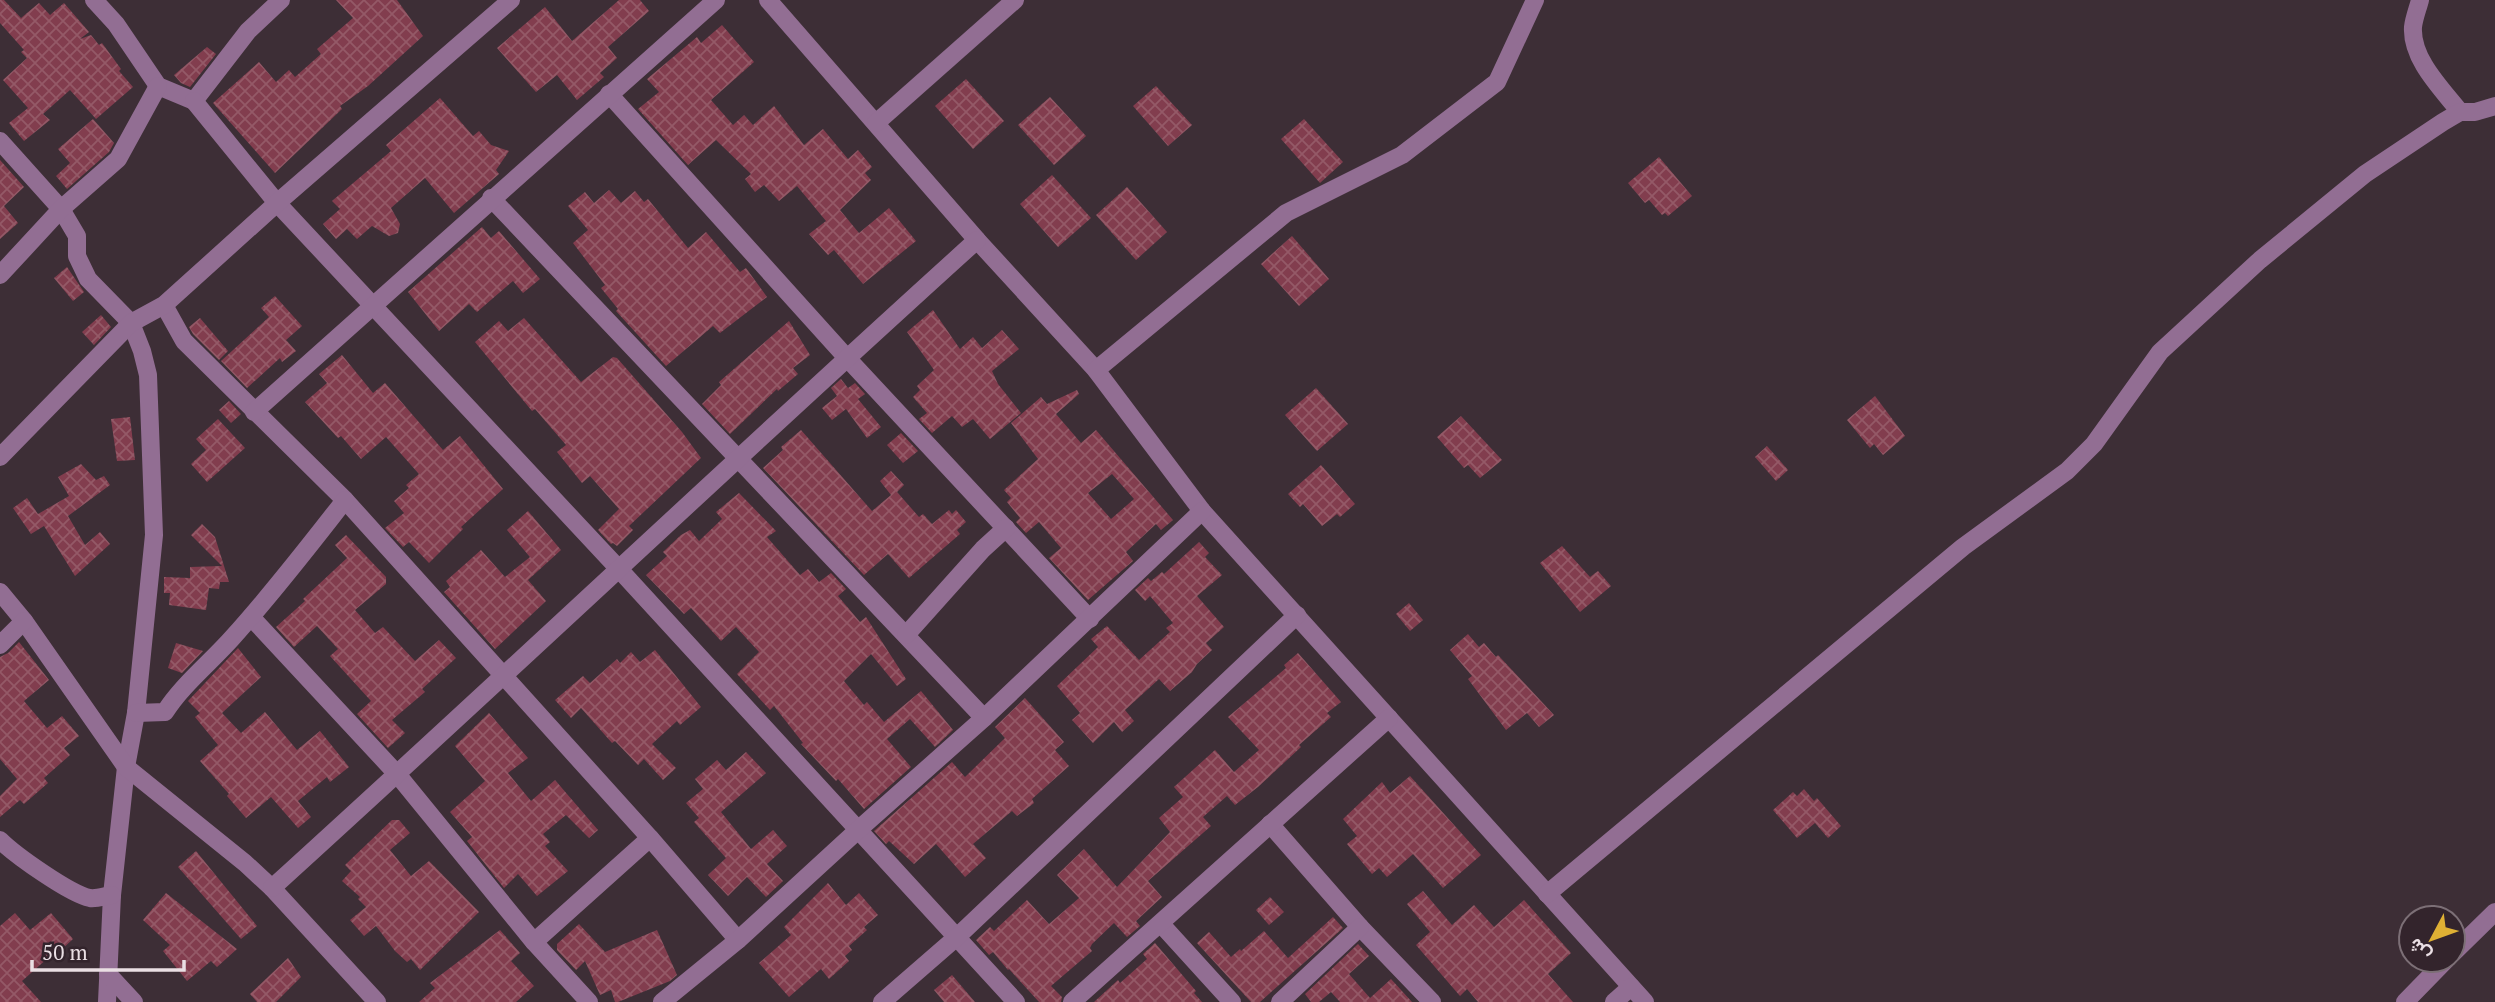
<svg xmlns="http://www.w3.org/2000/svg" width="2495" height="1002" viewBox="0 0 2495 1002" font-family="'PT Serif',Vazirmatn,serif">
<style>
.building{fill:url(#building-cross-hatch);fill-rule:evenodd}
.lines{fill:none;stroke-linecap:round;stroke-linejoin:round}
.minor{stroke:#926e93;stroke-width:18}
</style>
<defs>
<pattern id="building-cross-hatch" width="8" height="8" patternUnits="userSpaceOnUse" patternTransform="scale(1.75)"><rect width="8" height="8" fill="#823d4e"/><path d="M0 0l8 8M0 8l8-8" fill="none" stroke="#945967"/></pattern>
</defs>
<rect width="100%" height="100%" fill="#3d2e36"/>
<g class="building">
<path d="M0,0H4L21,18L39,3L50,15L64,3L89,32L80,39L91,35L99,45L102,43L121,69L119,71L133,87L96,119L70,90L43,114L50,120L24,141L9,123L28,108L3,80L27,58L21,52L24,50L0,23Z"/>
<path d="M336,0H397L423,36L368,86L340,106L342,109L275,173L213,103L259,62L276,82L289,70L295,77L321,54L317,49L353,18Z"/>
<path d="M619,0H640L649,11L608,47L617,58L600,73L604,77L577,100L557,75L536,92L497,48L545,7L572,41Z"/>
<path d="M722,25L754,62L711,100L733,125L744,115L753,125L774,106L804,145L823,129L848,159L858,150L872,167L865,173L871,180L840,210L859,233L889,208L916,241L863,284L834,250L828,255L809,234L826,221L797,186L779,201L764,185L755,192L745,179L751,174L716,140L688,165L638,109L659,92L647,79L697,37L701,43Z"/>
<path d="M207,47L216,54L190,87L181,83L174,75Z"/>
<path d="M966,79L1004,121L973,149L935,106Z"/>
<path d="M1156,86L1192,125L1168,146L1133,106Z"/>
<path d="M1050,97L1086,136L1054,165L1018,125Z"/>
<path d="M440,98L473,136L479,131L491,145L509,151L496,170L499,174L454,213L425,178L391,208L400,224L398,233L389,236L372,226L357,239L347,229L336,239L323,224L340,209L332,201L391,151L386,145Z"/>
<path d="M93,119L114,143L109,152L67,189L56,176L70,163L58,149Z"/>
<path d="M1304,119L1343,162L1320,183L1281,139Z"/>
<path d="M1659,157L1692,196L1668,216L1665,213L1662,215L1649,200L1645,203L1628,183Z"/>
<path d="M0,160L24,187L4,206L18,223L0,239Z"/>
<path d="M1052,175L1091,218L1058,247L1020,204Z"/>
<path d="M1127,187L1167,232L1136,260L1096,215Z"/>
<path d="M609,190L621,203L635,191L644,202L648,199L688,248L706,232L740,272L746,268L767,297L720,333L713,326L666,366L616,311L618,309L601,288L605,285L573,243L588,230L568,206L585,192L594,203Z"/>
<path d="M482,227L491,238L499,231L540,279L523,293L513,281L477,312L469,304L439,331L408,292Z"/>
<path d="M1292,236L1329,279L1299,306L1261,264Z"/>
<path d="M67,267L84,292L73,301L54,278Z"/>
<path d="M275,296L302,326L286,340L296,351L282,362L280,358L247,388L221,361L269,317L261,308Z"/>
<path d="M933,310L960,349L973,337L982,348L1002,330L1019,349L992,371L998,384L1021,413L990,439L973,419L962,427L952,416L932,433L919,419L927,413L913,397L920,390L917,386L934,370L907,332Z"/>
<path d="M101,315L111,327L94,345L82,332Z"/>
<path d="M200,318L228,351L219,360L193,334L189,327Z"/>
<path d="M524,318L581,382L613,357L617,358L682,432L701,458L629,526L633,530L617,546L613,543L611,544L598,530L619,509L590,476L582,483L557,452L566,445L535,409L532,411L475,342L499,321L508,331Z"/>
<path d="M789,321L810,355L793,368L798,374L778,391L777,389L730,434L702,404L721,385L719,382Z"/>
<path d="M342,355L373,393L385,383L443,450L460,436L503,489L461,527L463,529L429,563L409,542L403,547L385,528L404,513L394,501L409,488L406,485L419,474L386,437L361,459L341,436L338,438L305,402L327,383L319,374Z"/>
<path d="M841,379L848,388L855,383L865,394L858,399L881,427L867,438L846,409L832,420L822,408L837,396L831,388Z"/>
<path d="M1316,388L1348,424L1317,451L1285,415Z"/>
<path d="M1077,390L1079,394L1056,414L1081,443L1096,430L1173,520L1161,530L1156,524L1126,552L1133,561L1088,600L1049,558L1061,548L1039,522L1026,533L1016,522L1020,518L1007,502L1011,498L1004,490L1038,459L1011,423L1041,397L1047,404ZM1112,474L1134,499L1111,519L1088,493Z"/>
<path d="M1875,396L1905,436L1883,455L1874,444L1870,448L1847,420Z"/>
<path d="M229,401L241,414L231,423L219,410Z"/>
<path d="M1461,416L1502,460L1480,478L1468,465L1464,468L1437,437Z"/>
<path d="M130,417L135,460L117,461L111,419Z"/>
<path d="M218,419L245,448L207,482L191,464L206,450L196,439Z"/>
<path d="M801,430L872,511L891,495L880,481L891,471L904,485L897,492L919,517L923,514L932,524L949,510L952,514L956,510L966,522L957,530L960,534L909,578L888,554L864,575L763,468L783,450L781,447Z"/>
<path d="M901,433L918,451L903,463L887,445Z"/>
<path d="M1767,446L1788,470L1776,481L1755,457Z"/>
<path d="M81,464L96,480L104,476L110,485L68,516L85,545L100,532L110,544L75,576L44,526L31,534L13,508L27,498L38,514L69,496L58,477Z"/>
<path d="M1321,465L1355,504L1340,517L1337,514L1322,526L1303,504L1300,507L1288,494Z"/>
<path d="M739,493L776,531L767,537L800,575L808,569L819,582L831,573L846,589L838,596L860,622L866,617L906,679L897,686L871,654L844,681L864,705L867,702L884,722L921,691L953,730L935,747L910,719L887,739L911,767L864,809L838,779L836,781L801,744L803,743L774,706L770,710L737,674L759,652L736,627L721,641L691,608L684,614L646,575L667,556L663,552L681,535L690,530L699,541L722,519L716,512Z"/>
<path d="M528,511L561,550L528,580L546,601L495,649L444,592L450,587L446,581L481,550L505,577L530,557L507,530Z"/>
<path d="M202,524L215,537L229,582H220L219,589L209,588L206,610L169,605L170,593H164V577L190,578V567L222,566L191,535Z"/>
<path d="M346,535L386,577V584L355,610L375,633L383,627L415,661L439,640L456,658L422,689L425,692L392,720L405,733L388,748L357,714L371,701L330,656L338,649L317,626L294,647L276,627L305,601L303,599L347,558L335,545Z"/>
<path d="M1199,542L1209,553L1205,557L1222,575L1197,596L1224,627L1206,643L1212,650L1197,664L1192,672L1170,691L1159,679L1125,710L1134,721L1122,732L1114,722L1093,743L1072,720L1080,713L1057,686L1098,647L1091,639L1107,626L1139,660L1170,632L1166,628L1173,623L1150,596L1145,601L1135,590L1148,578L1151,581L1162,572L1164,574Z"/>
<path d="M1562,546L1590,577L1598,571L1611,586L1580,612L1540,563Z"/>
<path d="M1409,603L1423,620L1410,631L1396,614Z"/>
<path d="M1468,634L1479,647L1484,643L1496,657L1498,655L1554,715L1539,727L1527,713L1506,730L1468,679L1472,676L1450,650Z"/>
<path d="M19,642L49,680L24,701L47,728L62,716L79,736L64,748L70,755L44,778L48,783L24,804L20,800L0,817V796L17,779L0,759V657L8,653Z"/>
<path d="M176,643L203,651L182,673L168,668Z"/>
<path d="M238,648L261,677L222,713L241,733L265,712L297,750L320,731L349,767L330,782L327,777L298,801L311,817L298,828L271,797L246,818L227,796L229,794L200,761L218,745L195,717L200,713L188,701Z"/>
<path d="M655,650L701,707L680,725L677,721L652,744L676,768L663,780L644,759L638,765L615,741L612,743L581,708L571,718L555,700L583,676L590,683L617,659L620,663L631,652L640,662Z"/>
<path d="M1298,653L1341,702L1327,713L1331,717L1299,745L1301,747L1258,787L1235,805L1227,796L1203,817L1211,826L1148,881L1162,897L1136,921L1140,926L1127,937L1114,923L1092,944L1090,948L1092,951L1051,986L1062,997L1061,1002H1039L1009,969L1008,970L993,952L989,955L976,940L990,927L994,931L1027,900L1049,924L1079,898L1057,875L1084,849L1117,887L1170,832L1159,818L1183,797L1174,787L1215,750L1234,772L1259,750L1228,717L1286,668L1284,665Z"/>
<path d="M1025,698L1064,742L1055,750L1069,766L1032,799L1034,803L1017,816L1012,811L973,844L986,858L965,877L936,844L914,864L889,841L886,844L874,831L952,762L965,777L1005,738L995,727Z"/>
<path d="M489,713L528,758L508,773L531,801L555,780L598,830L589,838L566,815L543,834L550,842L545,846L568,871L537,896L518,874L504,888L467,841L472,837L450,812L485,781L455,746Z"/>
<path d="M746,752L766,773L721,812L751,849L773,830L787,846L767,864L783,881L766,897L747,877L728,896L708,875L726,858L694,822L699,818L686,803L703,789L695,779L717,760L726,770Z"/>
<path d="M1410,776L1481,855L1443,888L1413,854L1387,877L1379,868L1372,874L1347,844L1357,836L1343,819L1382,782L1390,793Z"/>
<path d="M1804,789L1814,801L1817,798L1841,826L1828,838L1815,823L1797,838L1773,810L1793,792L1797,796Z"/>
<path d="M392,820H399L410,833L390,850L411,876L429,861L479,912L420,970L411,959L407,962L395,951L376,926L364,936L350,920L366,907L358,899L360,897L342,881L351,871L345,865Z"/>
<path d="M196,851L257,926L241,939L178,867Z"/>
<path d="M828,883L846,905L859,893L878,915L864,927L867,930L849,946L852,950L845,956L849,961L829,979L821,969L789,997L759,963L791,935L784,927Z"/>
<path d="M1423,891L1452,925L1474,905L1494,927L1524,900L1571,953L1548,974L1573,1002H1478L1467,989L1460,996L1416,945L1430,932L1407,904Z"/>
<path d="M166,893L237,949L217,967L211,961L187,981L163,951L170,945L143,920Z"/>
<path d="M1270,897L1284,912L1269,925L1256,910Z"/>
<path d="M15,913L30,930L51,913L73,939L60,951L58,949L22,981L41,1002H0V926Z"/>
<path d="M1333,917L1343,928L1260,1002H1251L1197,943L1209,932L1231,957L1240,949L1241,951L1264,931L1288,958Z"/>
<path d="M579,924L605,952L657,930L677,975L670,981L618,1002H615L611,990L600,995L585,961L576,970L557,950V944Z"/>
<path d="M500,930L520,953L511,961L534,986L516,1002H419L435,988L430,983Z"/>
<path d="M1155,943L1196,991L1194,993L1202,1002H1094L1118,980L1120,983L1147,959L1143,954Z"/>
<path d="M1358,944L1369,956L1349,974L1370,998L1391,979L1412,1002H1340L1331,992L1319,1002H1311L1305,994Z"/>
<path d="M288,958L301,977L276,1002H257L250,994Z"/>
<path d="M952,975L975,1002H944L934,990Z"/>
</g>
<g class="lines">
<g class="minor">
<path d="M94,0L116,24L158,86L194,101L248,31L281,0"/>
<path d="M768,0L977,240L1096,370L1202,511L1645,1002"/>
<path d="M2420,0C2418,8 2414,18 2413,27C2411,59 2442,89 2460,112"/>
<path d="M609,94L847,358L1090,619"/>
<path d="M194,101L277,203L618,568L1016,1002"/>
<path d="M876,123L1015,0"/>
<path d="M0,141L61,209L77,236V256L88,279L131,323L142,351L148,375L154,535L136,713L126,767L112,895L107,1002"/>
<path d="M491,198L984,718"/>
<path d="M0,275L61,209L118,159L158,86"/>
<path d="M164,305L184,341L345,500L650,838L738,940"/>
<path d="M1096,370L1286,213L1402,155L1497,82L1535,0"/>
<path d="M254,412L716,0"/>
<path d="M0,457L131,323L164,305L277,203L511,0"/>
<path d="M0,592L24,621L126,767L245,863L272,888L377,1002"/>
<path d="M251,617L397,774L534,942L589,1002"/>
<path d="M906,635L983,549L1006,528"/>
<path d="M0,645L24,621"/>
<path d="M136,713L165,712C182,685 211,662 233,637C273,593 309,546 345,500"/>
<path d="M1270,824L1360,927L1432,1002"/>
<path d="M0,840C15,855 70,894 90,898C96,899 105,896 112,895"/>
<path d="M272,888C509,673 740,454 977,240"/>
<path d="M1547,894L1963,547L2067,471L2094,444L2160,352L2260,260L2365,174L2443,122L2460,112H2475L2495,106"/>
<path d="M1161,924L1232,1002"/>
<path d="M534,942L650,838"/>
<path d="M2453,953L2495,912"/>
<path d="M108,974L134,1002"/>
<path d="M662,1002L738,940L858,830L984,718L1202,511"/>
<path d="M882,1002L958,936L1297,615"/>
<path d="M1072,1002L1389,718"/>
<path d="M1280,1002L1360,927"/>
<path d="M1614,1002L1631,987"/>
<path d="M2405,1002L2446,960"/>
</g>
</g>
<g transform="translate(2432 939) rotate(229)"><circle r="33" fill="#33242c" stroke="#7c6f76" stroke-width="2"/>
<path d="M0-5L12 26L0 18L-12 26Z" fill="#dfb034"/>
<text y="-10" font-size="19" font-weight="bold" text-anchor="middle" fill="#eadfe4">ش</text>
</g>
<path d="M32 960v10h152v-10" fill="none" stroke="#eadfe4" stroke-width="3.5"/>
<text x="42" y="960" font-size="21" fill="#eadfe4" stroke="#33242c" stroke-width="5" paint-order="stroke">50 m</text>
</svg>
